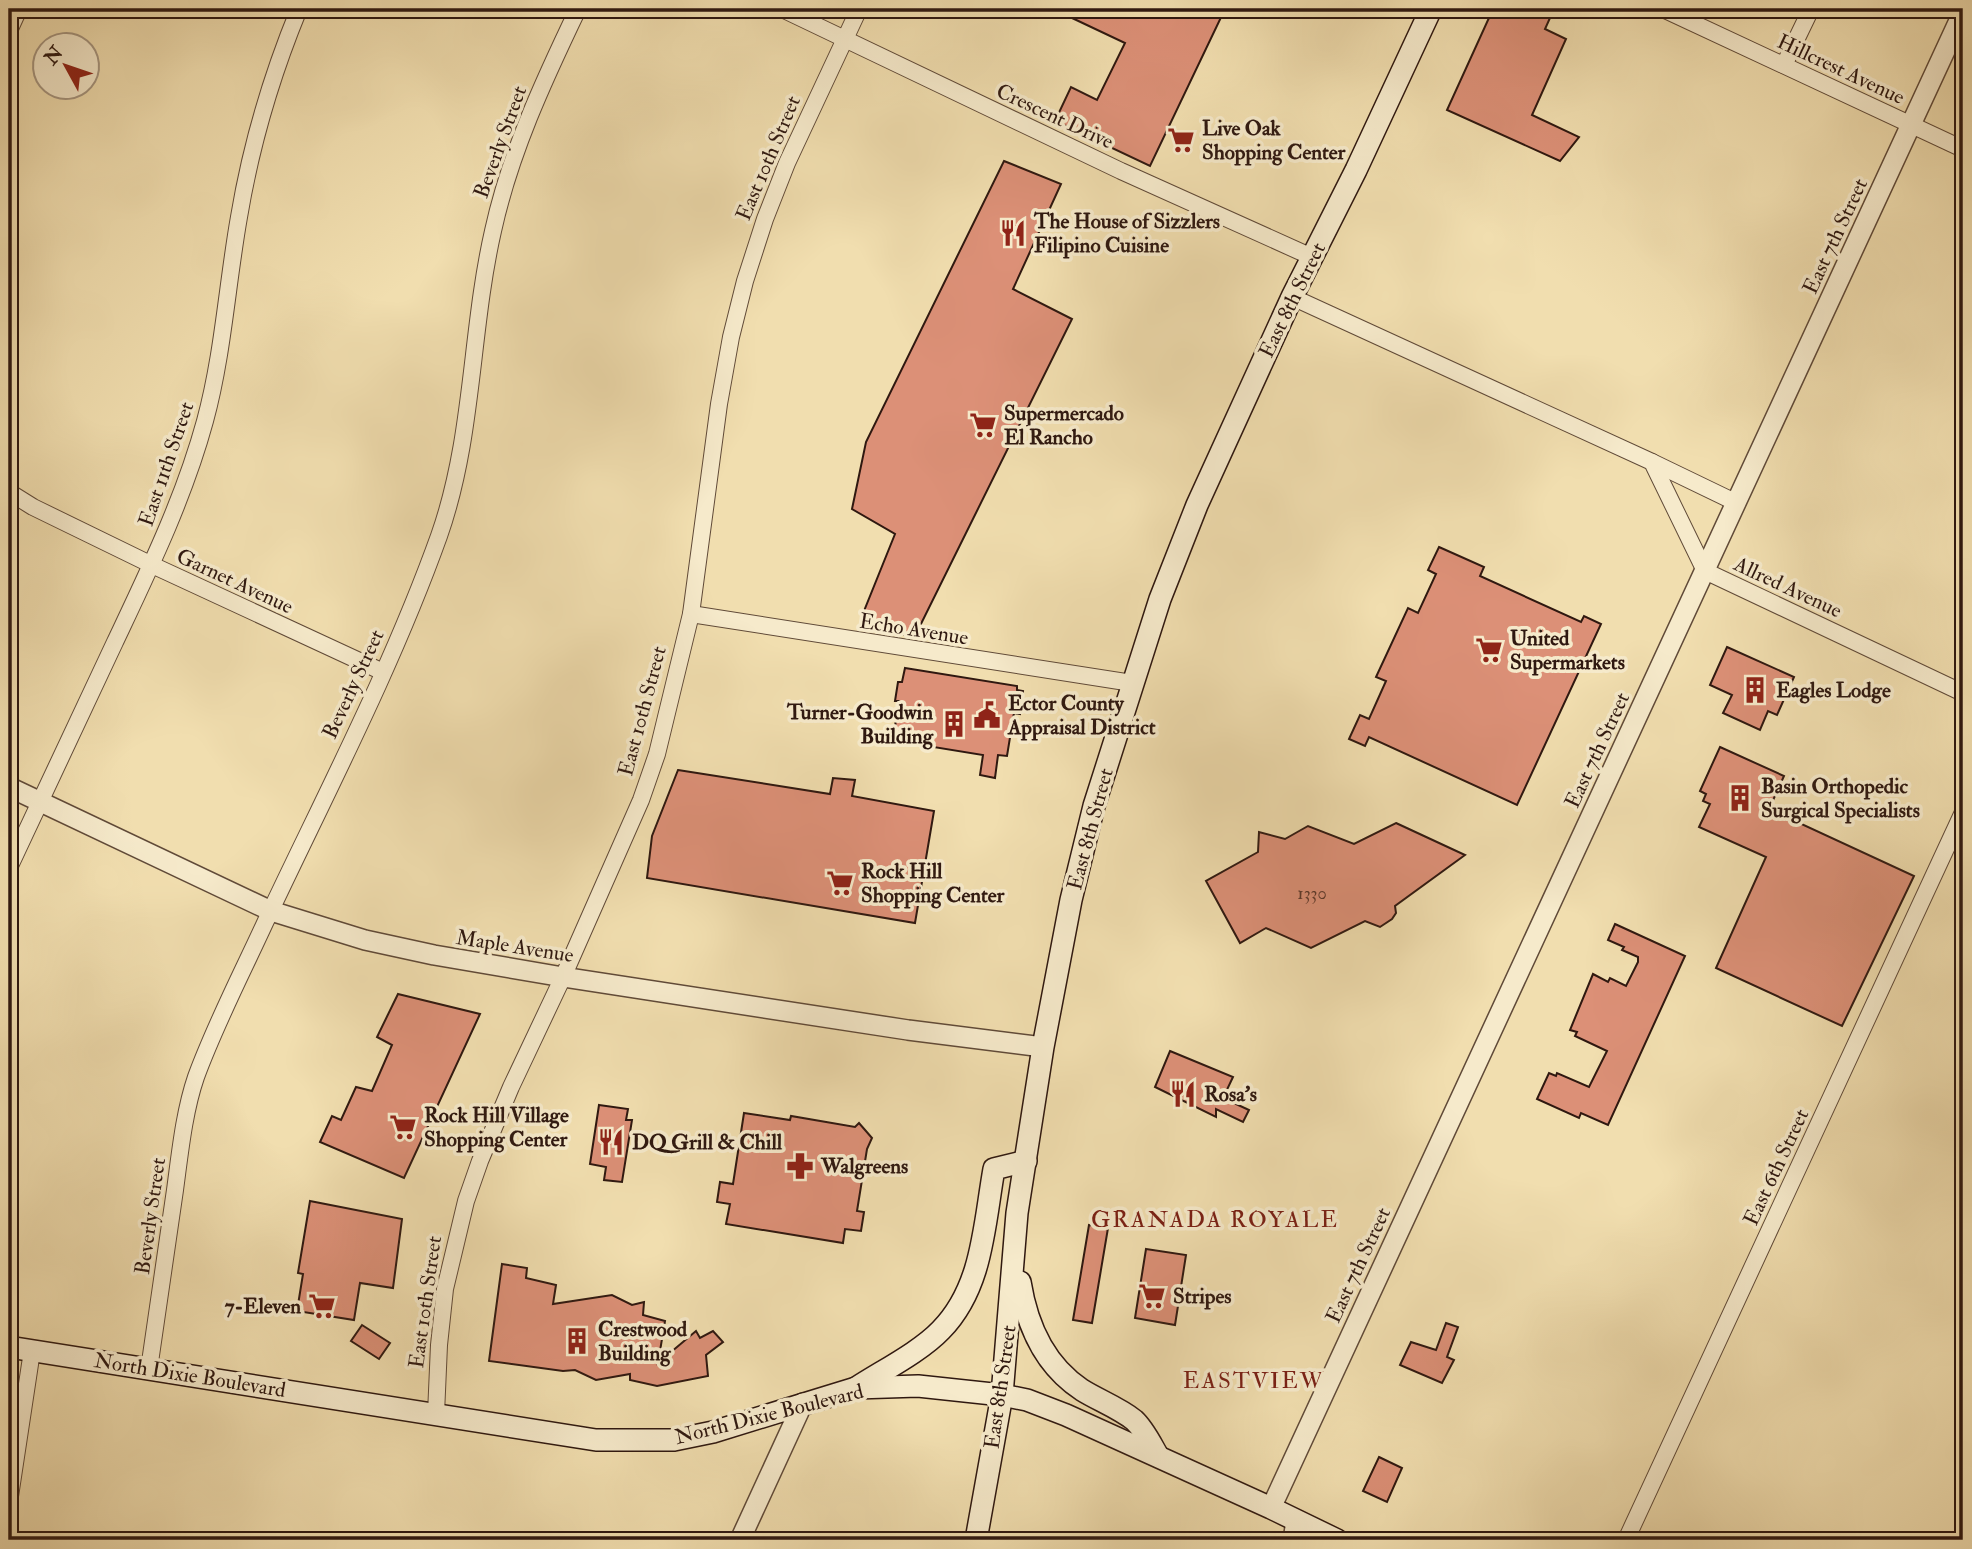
<svg xmlns="http://www.w3.org/2000/svg" width="1972" height="1549" viewBox="0 0 1972 1549" font-family="'IM FELL Double Pica',serif">
<style>
.building{fill:#dc9077;stroke:#2f1810;stroke-width:2}
.lines{fill:none;stroke-linecap:round;stroke-linejoin:round}
.minor-casing{stroke:#604a38;stroke-width:18}
.tertiary-casing{stroke:#604a38;stroke-width:22}
.secondary-casing{stroke:#2f1810;stroke-width:24}
.minor{stroke:#f6eacb;stroke-width:16}
.tertiary{stroke:#f6eacb;stroke-width:19}
.secondary{stroke:#f6eacb;stroke-width:21}
.labels{text-anchor:middle;stroke-width:7;stroke-linejoin:round;paint-order:stroke}
.number-label{font-size:18px;fill:#5a362a}
.street-label{font-size:21px;fill:#2f1810;stroke:#f6eacb}
.poi-label{font-size:21px;font-weight:bold;fill:#2f1810;stroke:#f6eacb;text-anchor:start}
.neighbourhood-label{font-size:23px;letter-spacing:2px;fill:#7a1f14;stroke:#f6eacb}
</style>
<rect width="100%" height="100%" fill="#f1deaf"/>
<filter id="stains"><feTurbulence type="fractalNoise" baseFrequency=".00286" numOctaves="4"/><feColorMatrix values="0 0 0 0 .2 0 0 0 0 .09 0 0 0 0 .02 0 0 0 .5 -.17"/></filter>
<radialGradient id="worn" r=".72"><stop offset=".6" stop-color="#630" stop-opacity="0"/><stop offset="1" stop-color="#630" stop-opacity=".3"/></radialGradient>
<g class="building">
<path d="M1053,9H1225L1150,166L1055,121L1071,87L1097,100L1125,43Z"/>
<path d="M1493,9H1554L1545,29L1566,39L1532,115L1579,137L1560,161L1447,110Z"/>
<path d="M1004,161L1061,184L1013,289L1072,319L914,638H911L862,616L895,534L852,509L866,442Z"/>
<path d="M1439,547L1484,567L1480,576L1581,622L1584,616L1601,624L1517,805L1369,737L1365,746L1349,739L1360,715L1369,719L1386,681L1376,677L1408,608L1418,613L1436,574L1428,570Z"/>
<path d="M1727,647L1794,677L1777,715L1768,711L1760,730L1723,713L1732,695L1710,685Z"/>
<path d="M905,668L1017,686V690L1023,691L1020,714L1014,713L1007,756L998,755L995,778L980,775L983,755L915,744L916,737L894,733L899,701H895L898,682H902Z"/>
<path d="M1720,747L1784,776L1769,809L1914,876L1842,1026L1716,968L1766,857L1699,827L1710,804L1703,801L1706,794L1700,791Z"/>
<path d="M678,770L830,794L833,778L855,780L852,796L934,811L915,923L647,878L652,836Z"/>
<path d="M1396,823L1465,855L1395,906L1396,913L1392,919L1380,927L1365,921L1311,948L1266,928L1240,943L1206,881L1258,852L1259,832L1285,839L1308,826L1354,844Z"/>
<path d="M1615,924L1685,956L1608,1125L1581,1113L1579,1118L1537,1099L1549,1073L1556,1076L1557,1073L1589,1087L1607,1051L1575,1036L1577,1032L1570,1030L1593,974L1608,982L1610,978L1626,986L1638,962V957L1622,950L1624,947L1608,940Z"/>
<path d="M398,994L480,1014L404,1178L320,1142L332,1116L341,1120L356,1087L372,1091L392,1045L377,1037Z"/>
<path d="M1170,1051L1233,1077L1223,1098L1249,1110L1243,1122L1216,1109V1117L1155,1087Z"/>
<path d="M599,1105L628,1109L626,1120H632L622,1182L604,1180L606,1167L590,1164Z"/>
<path d="M744,1113L790,1120L791,1116L855,1127L859,1123L872,1138L867,1149L857,1211L864,1212L861,1231L845,1229L843,1243L726,1224L730,1204L717,1202L720,1182L733,1184Z"/>
<path d="M310,1201L402,1219L393,1288L360,1283L354,1320L297,1311L303,1274L298,1273Z"/>
<path d="M1089,1225L1108,1228L1092,1323L1073,1320Z"/>
<path d="M1146,1249L1186,1255L1175,1325L1135,1318Z"/>
<path d="M502,1264L527,1268L526,1278L556,1285L553,1304L612,1295L632,1305L644,1302L643,1315L665,1321L658,1363L696,1331L700,1338L713,1331L723,1342L706,1355L708,1376L657,1386L630,1380V1374L596,1380L575,1370L563,1371L489,1361Z"/>
<path d="M1446,1323L1458,1327L1447,1357L1454,1360L1442,1383L1400,1365L1411,1342L1436,1350Z"/>
<path d="M362,1325L390,1343L379,1359L351,1341Z"/>
<path d="M1379,1457L1402,1468L1387,1502L1363,1491Z"/>
</g>
<g class="lines">
<defs>
<g id="minor">
<path d="M782,9L1121,171L1312,257"/>
<path d="M1663,9L1963,149"/>
<path d="M9,31L19,9"/>
<path d="M1784,65L1811,9"/>
<path d="M1292,297L1652,462L1705,571L1963,693"/>
<path d="M1652,462L1737,503"/>
<path d="M9,492L33,507L152,565L383,672"/>
<path d="M691,614L1132,683"/>
<path d="M9,868C44,792 80,717 115,642C149,570 184,498 205,421C223,355 227,285 239,217C251,145 271,77 299,9"/>
<path d="M149,1369C158,1309 166,1250 175,1190C180,1153 184,1112 196,1077C215,1025 241,975 264,925C324,797 391,670 439,536C474,437 470,332 493,231C510,153 544,80 578,9"/>
<path d="M436,1414L439,1345L445,1289L466,1201L480,1161L511,1087L563,977L641,800L657,754L691,614L719,404L731,337L745,281L765,219L787,163L859,9"/>
<path d="M9,1503L32,1351"/>
<path d="M1626,1540L1963,812"/>
</g>
<g id="tertiary">
<path d="M9,787L271,911L365,940L434,955L563,977L908,1030L1043,1047"/>
<path d="M1271,1508L1963,12"/>
<path d="M740,1540L803,1403"/>
<path d="M1293,1540L1296,1521"/>
</g>
<g id="secondary">
<path d="M1020,1282C1027,1326 1044,1365 1082,1390C1098,1400 1119,1408 1134,1420C1144,1429 1151,1444 1158,1456"/>
<path d="M9,1347L596,1440H674L713,1432L856,1388L918,1386L1002,1395L1027,1400L1066,1415L1271,1508L1337,1540"/>
<path d="M856,1388C882,1371 920,1352 941,1330C983,1287 984,1225 994,1169L1026,1161"/>
<path d="M976,1540L1002,1395L1017,1213L1043,1047L1071,900L1094,806L1160,599L1197,505L1292,297L1356,170L1431,9"/>
</g>
</defs>
<use href="#minor" class="minor-casing"/>
<use href="#tertiary" class="tertiary-casing"/>
<use href="#secondary" class="secondary-casing"/>
<use href="#minor" class="minor"/>
<use href="#tertiary" class="tertiary"/>
<use href="#secondary" class="secondary"/>
</g>
<defs>
<symbol id="supermarket-bare" viewBox="-9 -9 18 18"><path d="M-6-5.5h2.5l.6 2H6L4.5 2H-2.5L-4.4-4H-6ZM-1.5 3.2a1.3 1.3 0 1 0 .1 0ZM3 3.2a1.3 1.3 0 1 0 .1 0Z" fill="#8f2418" stroke="#f6eacb" stroke-width="2.5" paint-order="stroke"/></symbol>
<symbol id="restaurant-bare" viewBox="-9 -9 18 18"><path d="M-5-6h1v4h1v-4h1v4h1v-4h1v5L-1.5 .5V6h-2V.5L-5-1ZM5-6V6H3V1.5H1.5Q1.5-4 5-6Z" fill="#8f2418" stroke="#f6eacb" stroke-width="2.5" paint-order="stroke"/></symbol>
<symbol id="building-bare" viewBox="-9 -9 18 18"><path d="M-4-6H4V6H1V3H-1V6H-4ZM-2.5-4.3h1.7v1.8h-1.7ZM.8-4.3h1.7v1.8H.8ZM-2.5-1h1.7V.8h-1.7ZM.8-1h1.7V.8H.8Z" fill="#8f2418" stroke="#f6eacb" stroke-width="2.5" paint-order="stroke"/></symbol>
<symbol id="civic-bare" viewBox="-9 -9 18 18"><path d="M-.6-6.5H3V-4.5H.6V-3L4-1V1h2V6H-6V1h2V-1L-.6-3ZM-1.2 2.5V6h2.4V2.5Z" fill="#8f2418" stroke="#f6eacb" stroke-width="2.5" paint-order="stroke"/></symbol>
<symbol id="pharmacy-bare" viewBox="-9 -9 18 18"><path d="M-2-6h4v4h4v4h-4v4h-4v-4h-4v-4h4Z" fill="#8f2418" stroke="#f6eacb" stroke-width="2.5" paint-order="stroke"/></symbol>
</defs>
<g fill-rule="evenodd">
<use href="#supermarket-bare" x="1162" y="121" width="38" height="38"/>
<use href="#restaurant-bare" x="994" y="214" width="38" height="38"/>
<use href="#supermarket-bare" x="964" y="406" width="38" height="38"/>
<use href="#supermarket-bare" x="1470" y="631" width="38" height="38"/>
<use href="#building-bare" x="1736" y="671" width="38" height="38"/>
<use href="#civic-bare" x="968" y="696" width="38" height="38"/>
<use href="#building-bare" x="935" y="705" width="38" height="38"/>
<use href="#building-bare" x="1721" y="779" width="38" height="38"/>
<use href="#supermarket-bare" x="821" y="864" width="38" height="38"/>
<use href="#restaurant-bare" x="1164" y="1075" width="38" height="38"/>
<use href="#supermarket-bare" x="384" y="1108" width="38" height="38"/>
<use href="#restaurant-bare" x="592" y="1123" width="38" height="38"/>
<use href="#pharmacy-bare" x="781" y="1147" width="38" height="38"/>
<use href="#supermarket-bare" x="1133" y="1277" width="38" height="38"/>
<use href="#supermarket-bare" x="303" y="1287" width="38" height="38"/>
<use href="#building-bare" x="558" y="1322" width="38" height="38"/>
</g>
<g class="labels">
<g class="number-label">
<text x="1312" y="899">1330</text>
</g>
<g class="street-label">
<text transform="translate(1841 69) rotate(25)" y="7">Hillcrest Avenue</text>
<text transform="translate(1055 116) rotate(25)" y="7">Crescent Drive</text>
<text transform="translate(500 142) rotate(-70)" y="7">Beverly Street</text>
<text transform="translate(768 158) rotate(-67)" y="7">East 10th Street</text>
<text transform="translate(1835 236) rotate(-65)" y="7">East 7th Street</text>
<text transform="translate(1292 300) rotate(-64)" y="7">East 8th Street</text>
<text transform="translate(166 464) rotate(-71)" y="7">East 11th Street</text>
<text transform="translate(235 581) rotate(25)" y="7">Garnet Avenue</text>
<text transform="translate(1788 587) rotate(25)" y="7">Allred Avenue</text>
<text transform="translate(914 629) rotate(9)" y="7">Echo Avenue</text>
<text transform="translate(353 684) rotate(-65)" y="7">Beverly Street</text>
<text transform="translate(642 711) rotate(-75)" y="7">East 10th Street</text>
<text transform="translate(1597 750) rotate(-65)" y="7">East 7th Street</text>
<text transform="translate(1090 829) rotate(-75)" y="7">East 8th Street</text>
<text transform="translate(515 946) rotate(9)" y="7">Maple Avenue</text>
<text transform="translate(1776 1167) rotate(-65)" y="7">East 6th Street</text>
<text transform="translate(150 1216) rotate(-82)" y="7">Beverly Street</text>
<text transform="translate(1358 1265) rotate(-65)" y="7">East 7th Street</text>
<text transform="translate(425 1302) rotate(-82)" y="7">East 10th Street</text>
<text transform="translate(190 1375) rotate(9)" y="7">North Dixie Boulevard</text>
<text transform="translate(1000 1387) rotate(-82)" y="7">East 8th Street</text>
<text transform="translate(769 1414) rotate(-14)" y="7">North Dixie Boulevard</text>
</g>
<g class="poi-label">
<text x="1202" y="135">Live Oak<tspan x="1202" dy="24">Shopping Center</tspan></text>
<text x="1034" y="228">The House of Sizzlers<tspan x="1034" dy="24">Filipino Cuisine</tspan></text>
<text x="1004" y="420">Supermercado<tspan x="1004" dy="24">El Rancho</tspan></text>
<text x="1510" y="645">United<tspan x="1510" dy="24">Supermarkets</tspan></text>
<text x="1776" y="697">Eagles Lodge</text>
<text x="1008" y="710">Ector County<tspan x="1008" dy="24">Appraisal District</tspan></text>
<text x="933" y="719" text-anchor="end">Turner-Goodwin<tspan x="933" dy="24">Building</tspan></text>
<text x="1761" y="793">Basin Orthopedic<tspan x="1761" dy="24">Surgical Specialists</tspan></text>
<text x="861" y="878">Rock Hill<tspan x="861" dy="24">Shopping Center</tspan></text>
<text x="1204" y="1101">Rosa's</text>
<text x="424" y="1122">Rock Hill Village<tspan x="424" dy="24">Shopping Center</tspan></text>
<text x="632" y="1149">DQ Grill &amp; Chill</text>
<text x="821" y="1173">Walgreens</text>
<text x="1173" y="1303">Stripes</text>
<text x="301" y="1313" text-anchor="end">7-Eleven</text>
<text x="598" y="1336">Crestwood<tspan x="598" dy="24">Building</tspan></text>
</g>
<g class="neighbourhood-label">
<text x="1215" y="1227">GRANADA ROYALE</text>
<text x="1254" y="1388">EASTVIEW</text>
</g>
</g>
<rect width="1972" height="1549" fill="none" stroke="#f1deaf" stroke-width="35"/>
<rect x="10" y="10" width="1951" height="1528" fill="none" stroke="#2f1810" stroke-width="3.5"/>
<rect x="18" y="18" width="1937" height="1514" fill="none" stroke="#2f1810" stroke-width="2"/>
<g transform="translate(66 66) rotate(310)"><circle r="33" fill="#f6eacb" stroke="#a69680" stroke-width="2"/>
<path d="M0-5L12 26L0 18L-12 26Z" fill="#8f2418"/>
<text y="-10" font-size="19" font-weight="bold" text-anchor="middle" fill="#2f1810">N</text>
</g>
<rect width="100%" height="100%" filter="url(#stains)"/>
<rect width="100%" height="100%" fill="url(#worn)"/>
</svg>
